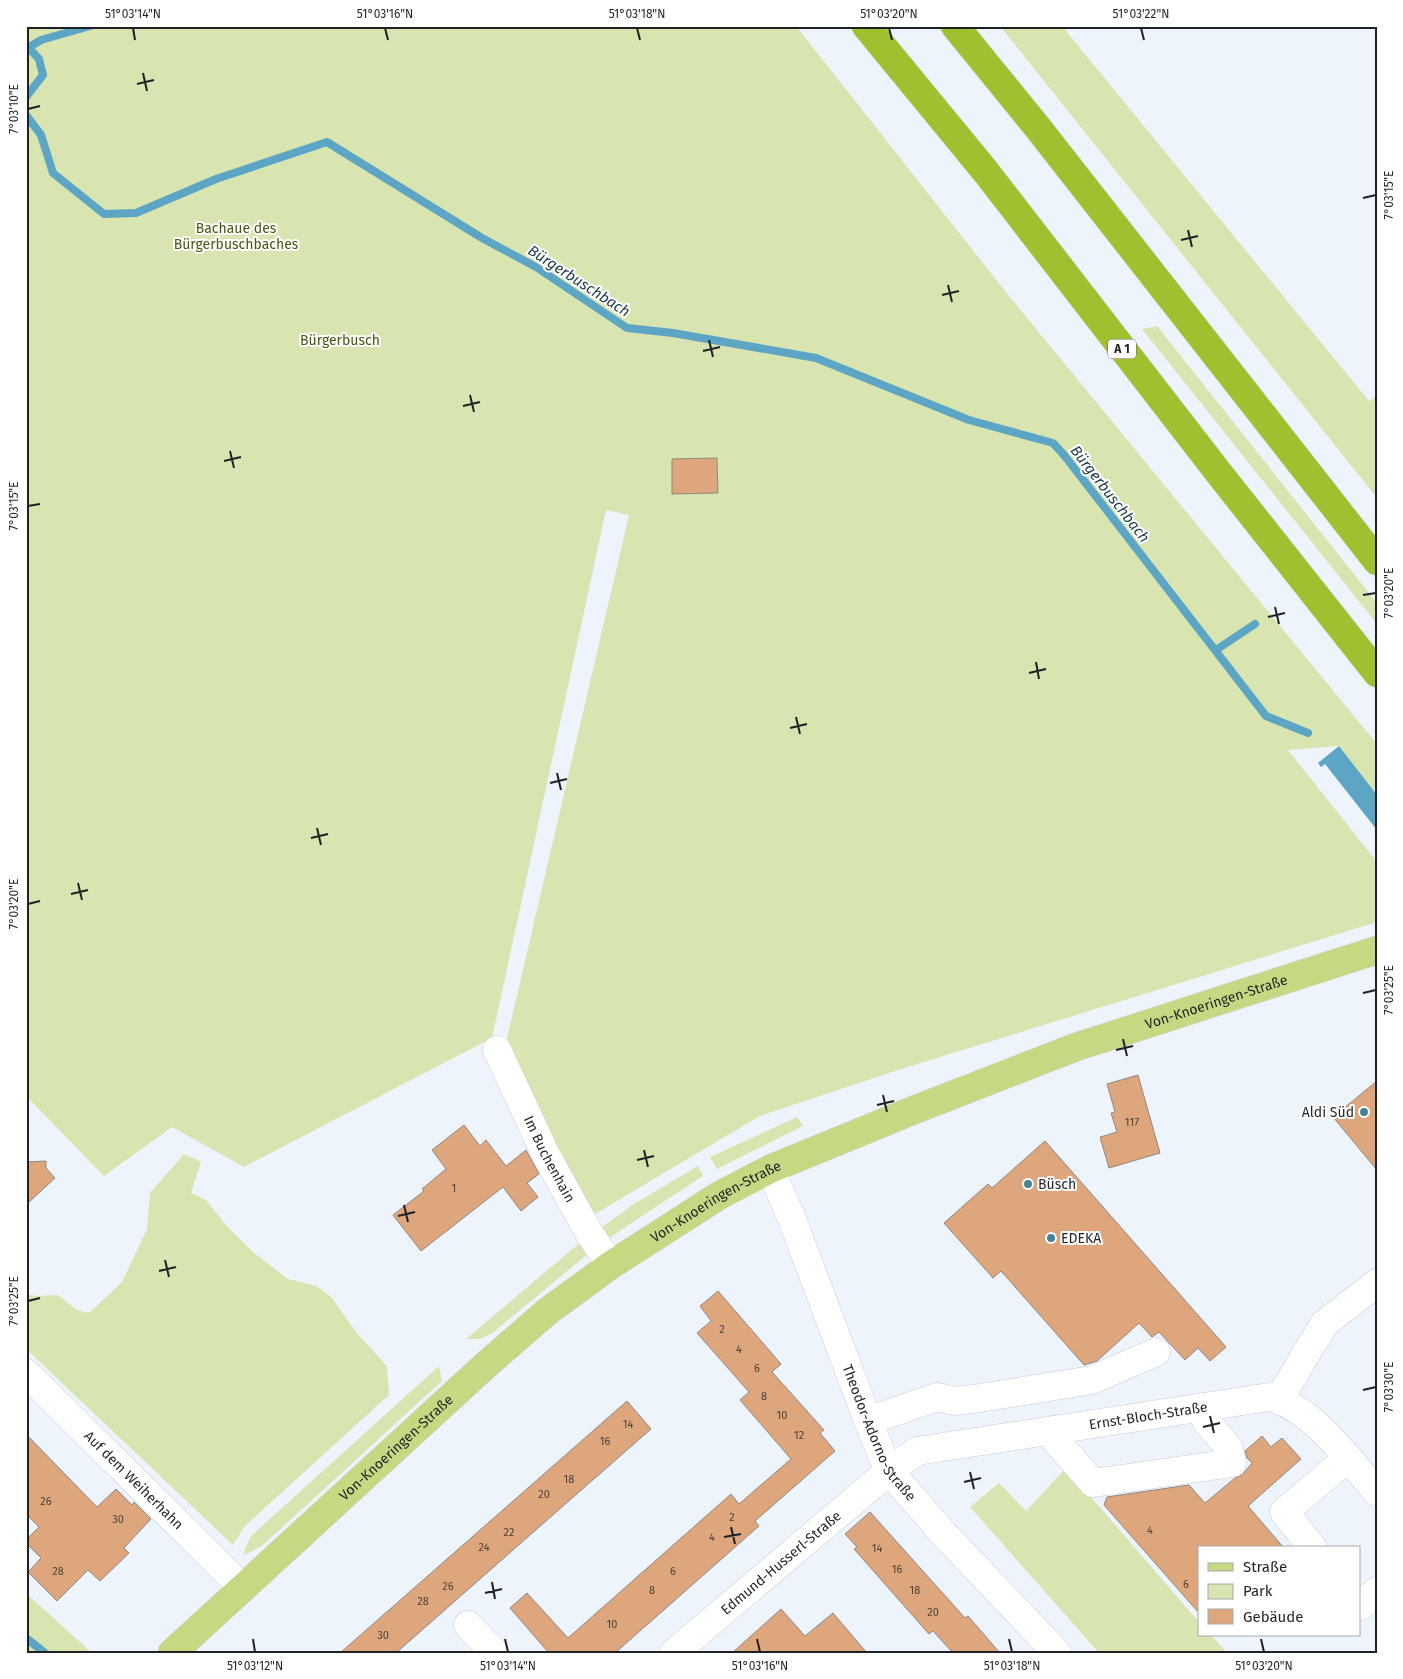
<svg xmlns="http://www.w3.org/2000/svg" width="1403" height="1679" viewBox="0 0 1403 1679" font-family="'Fira Sans',sans-serif">
<style>
.green{fill:#d8e5b0}
.water{fill:#5da5c4}
.lines{fill:none;stroke-linecap:round;stroke-linejoin:round}
.stream{stroke:#5da5c4;stroke-width:8}
.building{fill:#dda67d;stroke:#8f8782}
.minor-casing{stroke:#c6ccd4;stroke-width:29}
.major-casing{stroke:#d2d3d3;stroke-width:29}
.highway-casing{stroke:#d2d3d3;stroke-width:29}
.minor{stroke:#fff;stroke-width:28}
.major{stroke:#c5d982;stroke-width:28}
.highway{stroke:#9fc02f;stroke-width:28}
.ticks{fill:none;stroke:#1f2225;stroke-width:2}
.poi-dot{fill:#438396;stroke:#fff;stroke-width:2}
.labels{text-anchor:middle;stroke-width:4;stroke-linejoin:round;paint-order:stroke}
.number-label{font-size:11px;fill:#4e433b}
.shield{fill:#fff;stroke:#626466;stroke-width:1}
.shield-label{font-size:12px;font-weight:bold;fill:#1f2225}
.park-label{font-size:14px;fill:#4a560e;stroke:#fff}
.street-label{font-size:14px;fill:#1f2225;stroke:#fff}
.poi-label{font-size:14px;fill:#1f2225;stroke:#fff;text-anchor:start}
.water-label{font-size:15px;font-style:italic;fill:#1a3c49;stroke:#fff}
.neatline{fill:none;stroke:#1f2225;stroke-width:2}
.ticks-label{font-size:12px;text-anchor:middle;fill:#1f2225}
</style>
<rect width="100%" height="100%" fill="#eef4fc"/>
<g class="green">
<path d="M26,26H796L1005,291L1377,744V795L1339,746L1288,750L1377,862V922L895,1071L760,1116L590,1217L505,1047L629,515L606,510L492,1038L244,1167L172,1127L104,1176L26,1096Z"/>
<path d="M1000,26H1062L1369,401L1377,396V498Z"/>
<path d="M1157,326L1377,603V624L1142,329Z"/>
<path d="M797,1117L803,1126L717,1169L710,1157Z"/>
<path d="M184,1154L201,1162L191,1193L206,1200L225,1224L254,1253L288,1279L317,1286L332,1298L356,1332L387,1366L389,1395L245,1526L233,1545L26,1349V1294L36,1296L58,1295L77,1310L89,1313L122,1282L147,1229L150,1193Z"/>
<path d="M698,1166L703,1176L606,1240L595,1232L634,1204Z"/>
<path d="M582,1241L588,1254L491,1334L480,1339H466Z"/>
<path d="M439,1366L442,1381L262,1546L244,1555L245,1549L251,1536Z"/>
<path d="M1066,1468L1199,1622V1635H1211L1227,1653H1099L970,1507L999,1483L1026,1511Z"/>
<path d="M26,1593L92,1653H26Z"/>
</g>
<path class="water" d="M1339,746L1377,795V830L1325,764L1321,767L1318,763Z"/>
<g class="lines">
<g class="stream">
<path d="M26,49L41,40L90,26"/>
<path d="M26,97L43,75L39,59L28,47"/>
<path d="M26,115L41,135L53,173L104,214L136,213L216,179L327,142L482,238L536,267L627,328L673,333L816,358L969,420L1053,443L1064,455L1266,716L1308,733"/>
<path d="M1216,650L1255,624"/>
<path d="M26,1638L45,1653"/>
</g>
</g>
<g class="building">
<path d="M717,458L718,493L672,494V459Z"/>
<path d="M1138,1075L1160,1153L1109,1168L1100,1137L1117,1132L1111,1113L1115,1112L1107,1084Z"/>
<path d="M1377,1081V1170L1333,1117Z"/>
<path d="M464,1125L480,1146L486,1140L506,1166L526,1150L539,1174L527,1183L538,1197L521,1211L503,1187L421,1251L393,1215L424,1191L422,1189L446,1169L432,1150Z"/>
<path d="M1045,1141L1226,1347L1210,1361L1198,1348L1185,1360L1159,1332L1152,1337L1139,1323L1097,1361L1084,1365L1001,1271L993,1278L944,1223L988,1184L992,1188Z"/>
<path d="M46,1161V1168L55,1178L26,1205V1162Z"/>
<path d="M718,1291L781,1364L772,1372L824,1430L820,1433L835,1451L755,1521L759,1526L615,1653H549L510,1608L527,1593L568,1638L731,1494L739,1504L791,1459L740,1400L749,1392L697,1333L711,1321L700,1306Z"/>
<path d="M627,1401L651,1429L530,1535L396,1653H340Z"/>
<path d="M26,1434L97,1507L116,1489L132,1505L134,1502L151,1519L124,1548L129,1553L100,1581L88,1570L57,1601L28,1572L41,1558L26,1543V1540L39,1527L26,1514Z"/>
<path d="M1262,1436L1271,1447L1282,1438L1301,1459L1248,1506L1284,1548H1199V1613L1104,1505L1107,1497L1189,1485L1205,1503L1235,1478L1242,1475L1252,1463L1247,1458L1245,1451Z"/>
<path d="M870,1512L965,1618L968,1616L1000,1653H953L933,1631L929,1634L854,1549L857,1547L845,1534Z"/>
<path d="M781,1609L805,1636L833,1613L867,1653H732Z"/>
</g>
<g class="lines">
<defs>
<g id="minor">
<path id="s1" d="M497,1050L545,1153L589,1233L611,1265"/>
<path id="s2" d="M770,1169L792,1219L868,1421L889,1471L943,1533L1057,1653"/>
<path id="s3" d="M26,1373L243,1588"/>
<path d="M1279,1399L1324,1324L1377,1283"/>
<path d="M868,1421L937,1397L955,1401L974,1399L1092,1380L1156,1352"/>
<path d="M1054,1430L1057,1442L1093,1483L1232,1463L1228,1447L1206,1421L1204,1407"/>
<path d="M1313,1548L1284,1512L1348,1458"/>
<path d="M1359,1605L1360,1606L1377,1591"/>
<path d="M468,1625L495,1653"/>
<path id="s4" d="M674,1653L889,1471L917,1451L1269,1397C1313,1408 1348,1459 1377,1492"/>
</g>
<g id="major">
<path id="s5" d="M172,1653L487,1364L548,1311L611,1265L720,1195L770,1169L914,1110L1076,1047L1377,950"/>
</g>
<g id="highway">
<path d="M866,26L986,172L1218,472L1377,673"/>
<path d="M955,26L1038,128L1377,561"/>
</g>
</defs>
<use href="#minor" class="minor-casing"/>
<use href="#major" class="major-casing"/>
<use href="#highway" class="highway-casing"/>
<use href="#minor" class="minor"/>
<use href="#major" class="major"/>
<use href="#highway" class="highway"/>
</g>
<path class="ticks" d="M133,28L135,40M385,28L388,40M637,28L640,40M889,28L892,40M1141,28L1144,40M143,73L147,91M137,84L154,80M28,109L40,106M1363,198L1376,195M1188,230L1192,247M1181,240L1198,236M948,285L952,302M942,295L959,291M709,340L713,357M703,351L720,347M470,395L474,412M463,406L480,402M230,451L234,468M224,461L241,457M28,506L40,504M1363,595L1376,593M1275,607L1279,624M1268,617L1285,613M1036,662L1039,679M1029,673L1046,669M796,717L800,734M790,728L807,724M557,773L561,790M550,783L567,779M317,828L321,845M311,838L328,834M78,883L82,900M71,894L88,890M28,904L40,901M1363,993L1376,990M1123,1039L1127,1056M1116,1050L1133,1046M883,1095L887,1112M877,1105L894,1101M644,1150L648,1167M637,1160L654,1156M404,1205L408,1222M398,1216L415,1212M165,1260L169,1277M159,1271L176,1267M28,1301L40,1298M1363,1390L1376,1387M1210,1416L1214,1433M1203,1427L1220,1423M970,1472L974,1489M964,1482L981,1478M731,1527L735,1544M724,1537L741,1534M492,1582L495,1599M485,1593L502,1589M253,1639L255,1652M505,1639L508,1652M757,1639L760,1652M1009,1639L1012,1652M1261,1639L1264,1652"/>
<g class="poi-dot">
<circle cx="1364" cy="1112" r="5"/>
<circle cx="1028" cy="1184" r="5"/>
<circle cx="1051" cy="1238" r="5"/>
</g>
<g class="labels">
<g class="number-label">
<text x="1132" y="1126">117</text>
<text x="454" y="1192">1</text>
<text x="722" y="1333">2</text>
<text x="739" y="1353">4</text>
<text x="757" y="1372">6</text>
<text x="764" y="1400">8</text>
<text x="782" y="1419">10</text>
<text x="628" y="1428">14</text>
<text x="799" y="1439">12</text>
<text x="605" y="1445">16</text>
<text x="569" y="1483">18</text>
<text x="544" y="1498">20</text>
<text x="46" y="1505">26</text>
<text x="732" y="1521">2</text>
<text x="118" y="1523">30</text>
<text x="1150" y="1534">4</text>
<text x="509" y="1536">22</text>
<text x="712" y="1541">4</text>
<text x="484" y="1551">24</text>
<text x="877" y="1552">14</text>
<text x="897" y="1573">16</text>
<text x="58" y="1575">28</text>
<text x="673" y="1575">6</text>
<text x="1186" y="1588">6</text>
<text x="448" y="1590">26</text>
<text x="652" y="1594">8</text>
<text x="915" y="1594">18</text>
<text x="423" y="1605">28</text>
<text x="933" y="1616">20</text>
<text x="612" y="1628">10</text>
<text x="383" y="1639">30</text>
</g>
<rect class="shield" x="1108" y="339.5" width="28" height="19" rx="4"/>
<g class="shield-label">
<text x="1122" y="353">A 1</text>
</g>
<g class="park-label">
<text x="236" y="233">Bachaue des<tspan x="236" dy="16">Bürgerbuschbaches</tspan></text>
<text x="340" y="345">Bürgerbusch</text>
</g>
<g class="street-label">
<text dy="5" stroke="none"><textPath href="#s5" startOffset="1249">Von-Knoeringen-Straße</textPath></text>
<text dy="5" stroke="none"><textPath href="#s1" startOffset="121">Im Buchenhain</textPath></text>
<text dy="5" stroke="none"><textPath href="#s5" startOffset="709">Von-Knoeringen-Straße</textPath></text>
<text dy="5" stroke="none"><textPath href="#s4" startOffset="550">Ernst-Bloch-Straße</textPath></text>
<text dy="5" stroke="none"><textPath href="#s2" startOffset="286">Theodor-Adorno-Straße</textPath></text>
<text dy="5" stroke="none"><textPath href="#s5" startOffset="304">Von-Knoeringen-Straße</textPath></text>
<text dy="5" stroke="none"><textPath href="#s3" startOffset="152">Auf dem Weiherhahn</textPath></text>
<text dy="5" stroke="none"><textPath href="#s4" startOffset="140">Edmund-Husserl-Straße</textPath></text>
</g>
<g class="poi-label">
<text x="1354" y="1117" text-anchor="end">Aldi Süd</text>
<text x="1038" y="1189">Büsch</text>
<text x="1061" y="1243">EDEKA</text>
</g>
<g class="water-label">
<text transform="translate(579 281) rotate(33)" y="5">Bürgerbuschbach</text>
<text transform="translate(1110 494) rotate(52)" y="5">Bürgerbuschbach</text>
</g>
</g>
<rect width="1403" height="1679" fill="none" stroke="#ffffff" stroke-width="55"/>
<rect x="1198" y="1546" width="162" height="90" fill="#ffffff" stroke="#a5a7a8"/>
<rect x="1208" y="1563" width="25" height="8" fill="#c5d982" stroke="#a5a7a8"/>
<text x="1243" y="1572" font-size="15" fill="#1f2225">Straße</text>
<rect x="1208" y="1584" width="25" height="15" fill="#d8e5b0" stroke="#a5a7a8"/>
<text x="1243" y="1596" font-size="15" fill="#1f2225">Park</text>
<rect x="1208" y="1609" width="25" height="15" fill="#dda67d" stroke="#a5a7a8"/>
<text x="1243" y="1622" font-size="15" fill="#1f2225">Gebäude</text>
<rect x="28" y="28" width="1348" height="1624" class="neatline"/>
<g class="ticks-label">
<text x="133" y="18">51°03'14"N</text>
<text x="385" y="18">51°03'16"N</text>
<text x="637" y="18">51°03'18"N</text>
<text x="889" y="18">51°03'20"N</text>
<text x="1141" y="18">51°03'22"N</text>
<text transform="translate(14 109) rotate(-90)" y="4">7°03'10"E</text>
<text transform="translate(1389 195) rotate(-90)" y="4">7°03'15"E</text>
<text transform="translate(14 506) rotate(-90)" y="4">7°03'15"E</text>
<text transform="translate(1389 593) rotate(-90)" y="4">7°03'20"E</text>
<text transform="translate(14 904) rotate(-90)" y="4">7°03'20"E</text>
<text transform="translate(1389 990) rotate(-90)" y="4">7°03'25"E</text>
<text transform="translate(14 1301) rotate(-90)" y="4">7°03'25"E</text>
<text transform="translate(1389 1387) rotate(-90)" y="4">7°03'30"E</text>
<text x="255" y="1670">51°03'12"N</text>
<text x="508" y="1670">51°03'14"N</text>
<text x="760" y="1670">51°03'16"N</text>
<text x="1012" y="1670">51°03'18"N</text>
<text x="1264" y="1670">51°03'20"N</text>
</g>
</svg>
